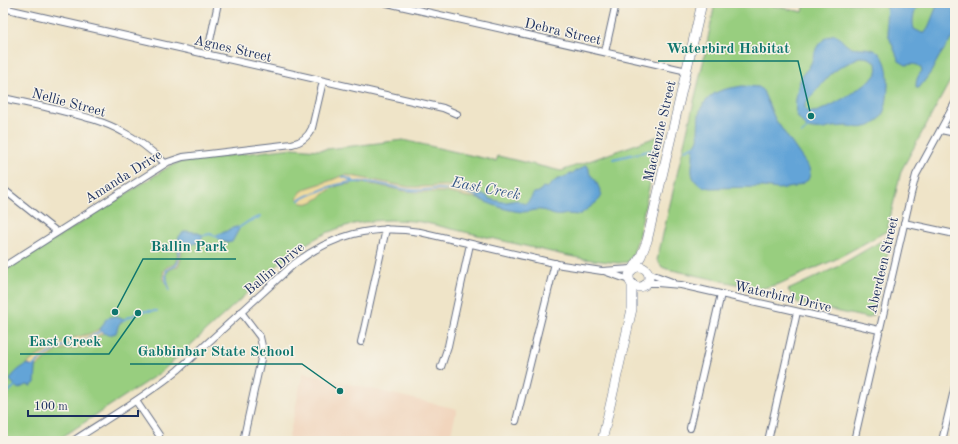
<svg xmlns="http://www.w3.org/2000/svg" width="958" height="444" viewBox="0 0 958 444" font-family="'Old Standard TT',serif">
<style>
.built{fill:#f1d5bd}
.green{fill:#98ce7f;stroke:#5a7e6e}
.sand{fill:#eeda9e;stroke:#84847e}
.water{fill:#64a4d7;stroke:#406a9a;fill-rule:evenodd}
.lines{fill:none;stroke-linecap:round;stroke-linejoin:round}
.stream{stroke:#64a4d7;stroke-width:2}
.street-casing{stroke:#656e83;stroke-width:8}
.secondary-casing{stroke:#656e83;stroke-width:10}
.street{stroke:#fff;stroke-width:6}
.secondary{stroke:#fff;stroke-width:9}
.labels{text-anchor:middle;stroke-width:3;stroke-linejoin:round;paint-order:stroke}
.street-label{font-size:14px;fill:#1b2f5e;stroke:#f7f3e8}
.water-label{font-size:15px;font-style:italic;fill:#355888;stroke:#f7f3e8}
.leader{fill:none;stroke:#0f766e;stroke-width:1.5}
.callout-dot{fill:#0f766e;stroke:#f7f3e8;stroke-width:1.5}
.callout-label{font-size:15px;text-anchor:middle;font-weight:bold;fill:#0f766e;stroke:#f7f3e8;stroke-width:3;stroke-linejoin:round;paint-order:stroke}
</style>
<rect width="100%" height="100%" fill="#f7f3e8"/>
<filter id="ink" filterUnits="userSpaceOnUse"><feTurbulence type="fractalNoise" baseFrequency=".025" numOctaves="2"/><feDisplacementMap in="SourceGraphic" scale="8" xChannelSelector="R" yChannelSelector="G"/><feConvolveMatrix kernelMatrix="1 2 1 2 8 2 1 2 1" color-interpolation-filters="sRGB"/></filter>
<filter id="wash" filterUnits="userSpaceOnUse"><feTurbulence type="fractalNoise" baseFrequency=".012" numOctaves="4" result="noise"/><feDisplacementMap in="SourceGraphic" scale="16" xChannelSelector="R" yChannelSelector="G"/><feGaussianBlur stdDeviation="0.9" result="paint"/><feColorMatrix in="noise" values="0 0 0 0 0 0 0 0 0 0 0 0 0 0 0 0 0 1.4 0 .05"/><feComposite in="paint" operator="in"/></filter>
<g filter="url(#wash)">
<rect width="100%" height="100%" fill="#efe4c8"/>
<path class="built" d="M303,373L457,409L449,441H288Z"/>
<g class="green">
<path d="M715,3H759L803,12L805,3H955V72L901,171L887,231L834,260L779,284L759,289L667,269L662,267L657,260L703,63Z"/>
<path d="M659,136L660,138L638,238L633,254L628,262L618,263L584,259L564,255L422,222C364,215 323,226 278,265L161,372L140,386L56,441H3V272L170,166L184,161L192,160L293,148L319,150L403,140L496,161L498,156L561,171Z"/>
<path d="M888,237L891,239L873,315L868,318L798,303L788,290L835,268Z"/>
</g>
<g class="sand">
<path d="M346,175L409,187C438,188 457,179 483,198L468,197L445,192H417L404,191L377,185L353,182L352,184C345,184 339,185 333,188C323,193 314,206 302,203L297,198L301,192L307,188L329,181L339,177Z"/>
<path d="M178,246L183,248C180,253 182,259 179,264C178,268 175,267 171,269C163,272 169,284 170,290C166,286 159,272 167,267C170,265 173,266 175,263C178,259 178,251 178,246Z"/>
<path d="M100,329L103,333L83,346L73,349H64L57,351L36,367H32L28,364L26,365L33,359L63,342L73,338L89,334Z"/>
</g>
<g class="water">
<path d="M887,3H918C915,12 911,19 914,29L922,33H925L928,28L938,3H955V34L939,57L931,72L919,88H916C916,80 917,77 922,71C920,63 913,64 906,65L899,61L889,37L886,22Z"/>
<path d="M835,34C841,38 845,46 851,47C861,49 872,46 880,54C888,63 888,75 888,86C887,103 885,124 865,127C859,129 853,126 847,126C842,126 836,127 832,127C828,128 826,129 823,129C817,130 812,129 807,128C804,124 798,119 796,113C794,104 798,82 803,74C805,71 808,69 809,67C813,61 813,55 816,49C819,42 827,36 835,34ZM859,57C867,57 871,58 876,63L877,74C866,85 828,110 814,112C813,112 808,112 807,112L805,107V103L831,74L839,68Z"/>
<path d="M742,86L759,87L763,91L775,119L809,168L810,174L808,180L803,183L794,187L778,189L763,187L710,188C692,185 690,175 693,159C693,155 693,150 694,147C695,144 698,141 698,139C699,137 698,135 698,132C699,120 697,110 706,101C716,89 727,89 742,86Z"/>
<path d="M585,165H587L589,169C589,176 593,176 596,181C598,186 600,190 602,195C600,198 601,198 599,200C596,203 581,214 579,215C575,215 571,214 567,214C562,215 559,216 555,215C549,214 546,210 541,210C534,209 529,212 523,212C506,211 491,204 476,198H482L478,195H485L490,199L502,202H507L517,200C528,208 528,201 534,193L539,192L543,187L547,188L556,180L569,175L576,171L581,169Z"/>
<path d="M236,227H238L239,229L232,242C227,243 220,242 217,237L218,234C225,233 230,228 236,227Z"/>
<path d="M186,231L195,232L203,235L201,241C195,245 188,244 183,248L178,246C177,239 179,234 186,231Z"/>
<path d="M115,316L119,318L125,319L119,324L116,333L109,335L103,333L100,329C107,321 102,318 115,316Z"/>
<path d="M29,364L32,367L36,365V369L35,383L31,386L26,385L18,389L10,380C13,373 22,366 29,364Z"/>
</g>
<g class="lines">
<g class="stream">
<path d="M802,133L809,127"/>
<path d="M685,150L695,146"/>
<path d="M613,159L657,149"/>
<path d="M343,177L347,178L353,181"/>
<path d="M299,200C324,188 346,178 375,183C387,185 399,189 411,190C420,191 430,189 439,189C455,189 469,193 484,198"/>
<path d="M237,229L249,221L260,217"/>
<path d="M201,236L210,234L218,237"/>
<path d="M169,290C168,284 163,274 168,269C171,267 174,267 176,265C180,260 178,251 181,246"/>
<path d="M123,320L138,313L144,311H157"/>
<path d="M30,369L43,357L55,350L60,347L82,341L103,330"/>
<path d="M3,397L17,384"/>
</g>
</g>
</g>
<g filter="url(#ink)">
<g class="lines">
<defs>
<g id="street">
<path d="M387,3L687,71"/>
<path d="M3,8L443,108L457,114"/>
<path d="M605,52L616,3"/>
<path d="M207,55L218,3"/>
<path d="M3,98C20,102 37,105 54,109C78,115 102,120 123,132C139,140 152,151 165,163"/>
<path d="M941,130L955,133"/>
<path d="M3,189L57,232"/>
<path d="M904,223L955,234"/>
<path d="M3,267L168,162L183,157L292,144C302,142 308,137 312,128L323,81"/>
<path d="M604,271L629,280"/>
<path d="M648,273L672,282"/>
<path d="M647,283H657L681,285L879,330"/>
<path d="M241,312L260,337L262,346L261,359L243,441"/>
<path d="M361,342L365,325L386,229"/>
<path d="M441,367L448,346L470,244"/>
<path d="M136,401L159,435"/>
<path d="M516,421L555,263"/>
<path d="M690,428L721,294"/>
<path d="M73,441C108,418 145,397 178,370L294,264C332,235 372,224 420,232L562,265L602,271L632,269"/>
<path d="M768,441L797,312"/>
<path d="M854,441L911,194L916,175L955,103"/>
<path d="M942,441L955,386"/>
</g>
<g id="secondary">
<circle cx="639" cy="277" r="10"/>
<path d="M634,268L641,256L647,241L702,3"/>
<path d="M602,441L632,309V284"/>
</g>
</defs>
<use href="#street" class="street-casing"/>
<use href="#secondary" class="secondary-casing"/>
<use href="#street" class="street"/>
<use href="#secondary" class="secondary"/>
</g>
</g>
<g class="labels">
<g class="street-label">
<text transform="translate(563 31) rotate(13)" y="5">Debra Street</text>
<text transform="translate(233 48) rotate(13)" y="5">Agnes Street</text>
<text transform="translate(69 102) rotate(15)" y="5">Nellie Street</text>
<text transform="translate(659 131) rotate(-77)" y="5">Mackenzie Street</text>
<text transform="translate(123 176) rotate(-32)" y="5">Amanda Drive</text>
<text transform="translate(882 265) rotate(-77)" y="5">Aberdeen Street</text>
<text transform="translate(274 268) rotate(-40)" y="5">Ballin Drive</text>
<text transform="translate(783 296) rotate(13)" y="5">Waterbird Drive</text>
</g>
<g class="water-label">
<text transform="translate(486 188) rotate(11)" y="5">East Creek</text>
</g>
</g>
<path class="leader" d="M811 116L798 61H658M115 312L143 259H236M138 313L109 354H20M340 391L302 364H130"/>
<g class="callout-dot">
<circle cx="811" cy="116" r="4"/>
<circle cx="115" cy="312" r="4"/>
<circle cx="138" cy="313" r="4"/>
<circle cx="340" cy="391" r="4"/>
</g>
<g class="callout-label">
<text x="728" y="53">Waterbird Habitat</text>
<text x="189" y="251">Ballin Park</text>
<text x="65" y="346">East Creek</text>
<text x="216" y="356">Gabbinbar State School</text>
</g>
<rect width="958" height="444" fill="none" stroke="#f7f3e8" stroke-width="16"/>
<path d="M28 410v6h110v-6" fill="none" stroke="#1b2f5e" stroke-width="2"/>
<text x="34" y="410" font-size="12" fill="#1b2f5e" stroke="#f7f3e8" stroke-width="3" paint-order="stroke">100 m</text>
</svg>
